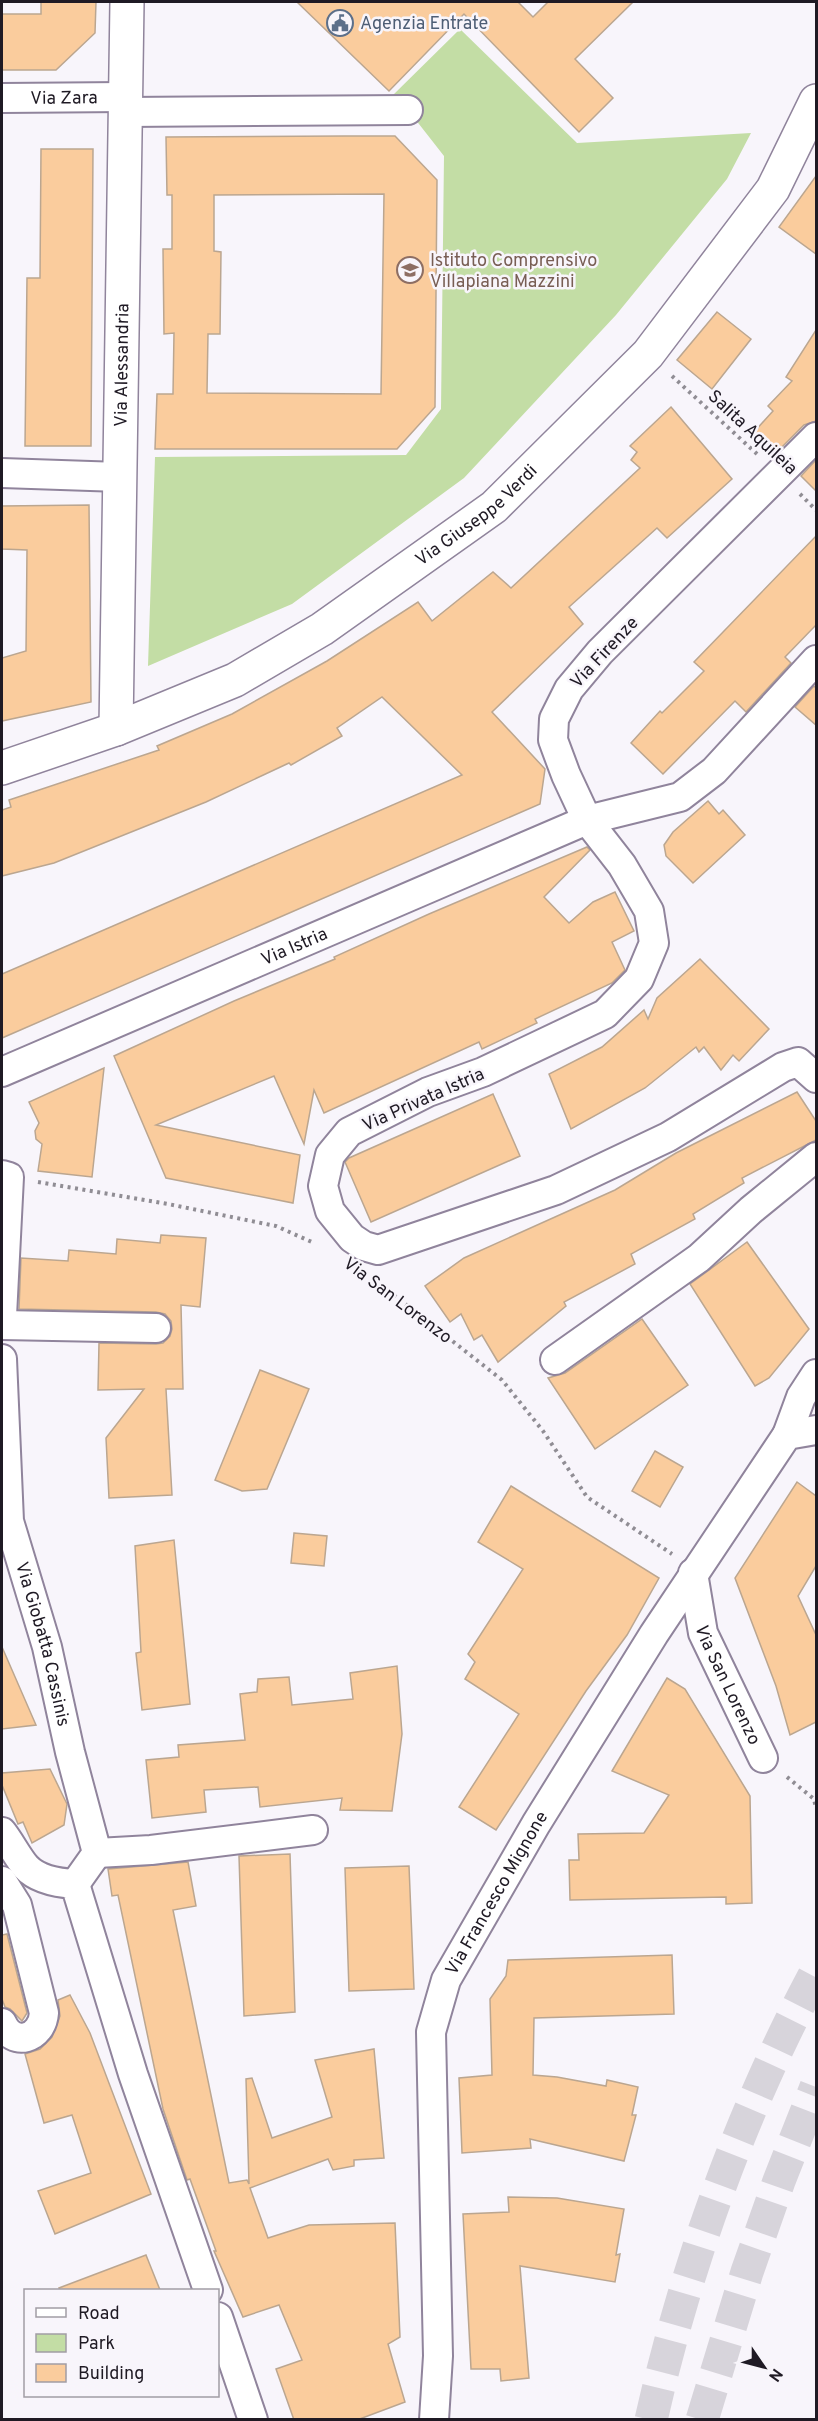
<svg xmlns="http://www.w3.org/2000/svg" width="818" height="2421" viewBox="0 0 818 2421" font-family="Overpass,sans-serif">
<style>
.green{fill:#c3dda5}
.building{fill:#facc9d;stroke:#bba690;stroke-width:1.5;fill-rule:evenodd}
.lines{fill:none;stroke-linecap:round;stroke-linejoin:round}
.highway-tunnel{stroke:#d7d4db;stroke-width:33;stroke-dasharray:33 16;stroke-linecap:butt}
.street-casing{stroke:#90849c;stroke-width:32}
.secondary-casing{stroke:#90849c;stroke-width:36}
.path{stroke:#908d94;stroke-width:4;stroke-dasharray:3 4.5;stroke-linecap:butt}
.street{stroke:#fff;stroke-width:28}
.secondary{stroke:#fff;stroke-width:33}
.labels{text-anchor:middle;stroke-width:5;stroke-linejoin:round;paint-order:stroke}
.service-label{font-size:18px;fill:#4e5e75;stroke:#f8f5fb;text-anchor:start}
.street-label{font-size:18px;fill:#1f1a24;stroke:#f8f5fb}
.education-label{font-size:18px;fill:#785e54;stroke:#f8f5fb;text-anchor:start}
</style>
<rect width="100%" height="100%" fill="#f8f5fb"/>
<path class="green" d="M460,29L577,143L751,133L727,179L616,315L464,478L292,604L148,666L155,457L406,455L441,409L444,156L408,110L392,96Z"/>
<g class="building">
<path d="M41,2H96L95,33L56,70H2V14H41Z"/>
<path d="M297,2H518L533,17L548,2H633L575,59L613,98L579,132L464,14L389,91Z"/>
<path d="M345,136H395L437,180L435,407L397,449H155L157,394H173L174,333L164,334L163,249H172V195H167L166,137ZM384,194L381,394L207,393L208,334H220L221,252L214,251V195Z"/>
<path d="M41,149H93L91,446H25L27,278H40Z"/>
<path d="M816,176V254L779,227Z"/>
<path d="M717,312L751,339L712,389L677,360Z"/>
<path d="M816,330V421L804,425L776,453L754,432L773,411L768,406L792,381L786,377Z"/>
<path d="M671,407L732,479L667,538L657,528L569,607L583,624L492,712L545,769L540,804L2,1038V974L462,775L382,697L337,728L342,736L291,765L289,763L206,802L54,863L2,876V810L11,807L9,800L159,750L157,746L232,714L327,661L418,602L432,621L493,572L511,588L640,468L631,460L637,452L630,446Z"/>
<path d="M816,460V491L801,476Z"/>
<path d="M89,505L91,702L2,721V658L26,651L27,550L2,549V506Z"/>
<path d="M816,536V625L785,657L791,663L746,712L735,701L663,774L631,743L660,711L662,713L704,671L694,662Z"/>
<path d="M814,686L816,688V725L795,707Z"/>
<path d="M708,801L719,814L723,810L745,835L693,883L666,856L664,845L673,832Z"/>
<path d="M587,847L590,850L544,897L569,923L593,902L615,892L634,931L612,942L625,970L612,983L535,1019L537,1023L482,1049L479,1042L324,1113L314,1090L304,1144L274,1076L156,1125L300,1155L293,1203L166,1178L114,1056L234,1001L335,959L334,957L429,914Z"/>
<path d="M700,959L769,1029L739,1061L733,1055L721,1070L704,1047L699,1052L696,1047L645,1088L571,1129L549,1074L602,1047L644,1010L648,1019L657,998Z"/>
<path d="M104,1068L92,1177L38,1171L42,1144L36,1139L35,1131L39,1123L29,1102Z"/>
<path d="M797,1092L816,1121V1140L742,1178L744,1183L693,1214L695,1219L631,1254L635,1264L564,1302L566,1306L498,1362L482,1335L474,1340L461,1314L450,1322L425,1286L464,1258L615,1190L676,1153Z"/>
<path d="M493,1094L520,1156L371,1222L345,1162L349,1158Z"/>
<path d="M161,1235L206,1238L200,1307L181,1305L183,1389H166L172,1495L109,1498L106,1438L144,1389L98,1390L99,1343L156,1344L163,1343L170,1336L172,1329L171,1321L165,1314L156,1312L19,1309L21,1258L68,1261L69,1250L116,1254L117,1239L160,1243Z"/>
<path d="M747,1242L809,1329L769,1378L755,1386L690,1284Z"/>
<path d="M642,1319L688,1385L595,1449L548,1378L565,1373Z"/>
<path d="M260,1370L309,1389L267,1489L242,1491L215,1480Z"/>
<path d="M655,1451L683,1467L660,1507L632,1491Z"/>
<path d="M797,1482L816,1496V1566L798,1596L816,1635V1722L790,1735L776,1686L735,1578Z"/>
<path d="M511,1486L659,1578L627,1635L586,1691L496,1830L459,1807L519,1714L465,1679L475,1662L468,1654L523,1569L478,1542Z"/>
<path d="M294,1533L327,1536L324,1566L291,1563Z"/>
<path d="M174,1540L190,1704L142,1710L136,1653L141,1652L135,1546Z"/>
<path d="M2,1647L36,1725L2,1729Z"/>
<path d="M397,1666L402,1734L392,1811L340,1810L342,1798L260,1807L258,1787L204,1790L206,1812L152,1818L146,1760L179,1757L178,1745L245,1740L240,1694L257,1692L258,1679L289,1677L292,1705L353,1699L350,1673Z"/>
<path d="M667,1678L685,1689L750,1796L752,1903L726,1904V1897L570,1900L569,1860H579L578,1834L644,1833L669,1795L612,1771Z"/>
<path d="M50,1769L67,1804L64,1825L32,1843L23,1822L18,1824L2,1785V1773Z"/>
<path d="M290,1854L295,2012L244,2016L239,1856Z"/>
<path d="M188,1862L196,1906L173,1910L229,2183L247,2180L249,2184L246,2079L252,2078L272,2138L332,2117L315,2060L374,2049L384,2158L354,2160V2166L333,2170L328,2159L250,2188L268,2238L309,2225L395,2223L400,2337L388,2344L405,2402L357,2420H294L276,2369L302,2360L279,2305L243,2317L214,2251H216L190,2179L187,2180L163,2109L118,1895L112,1896L108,1869Z"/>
<path d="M409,1866L414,1989L349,1991L345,1868Z"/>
<path d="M7,1934L27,2013L22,2021L10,2009L5,2007L2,1999V1935Z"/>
<path d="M672,1955L674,2014L534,2018L533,2075L557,2077L606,2086L607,2080L638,2087L632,2115H636L624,2161L530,2139L531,2148L462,2153L459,2078L492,2075L490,1999L506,1976L508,1960Z"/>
<path d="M70,1995L90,2033L151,2194L55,2234L38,2191L91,2173L72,2115L44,2123L25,2054L40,2049L52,2037L60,2016L58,2000Z"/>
<path d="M508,2197L557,2198L624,2209L616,2255L620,2254L615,2282L520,2266L529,2378L501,2381L500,2369H471L463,2214L509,2212Z"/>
<path d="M146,2255L160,2290H60L59,2288Z"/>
</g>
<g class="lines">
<g class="highway-tunnel">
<path d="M651,2420C686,2265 741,2112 816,1972"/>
<path d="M702,2420L747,2272L779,2181L816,2087"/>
</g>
<defs>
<g id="street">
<path id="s1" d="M2,98L125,97"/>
<path d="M125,112L408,110"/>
<path d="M816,437L600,652L569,689L554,719L553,740L566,775L587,820L622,865L649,911L654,943L639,979L605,1014L483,1072L428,1092L349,1132L330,1155L323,1186L330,1211L352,1238L364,1246L378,1250L556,1190L668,1137L783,1067L798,1062L816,1078"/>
<path d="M2,473L120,477"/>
<path id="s2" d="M2,1072L587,820L680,797L714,771L816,660"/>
<path d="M2,1175L9,1177L2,1316"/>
<path d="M2,1325L156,1328"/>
<path id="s3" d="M2,1359L9,1521L47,1647L70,1752L97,1853L75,1884"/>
<path d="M555,1360L699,1258L751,1210L816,1157"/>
<path d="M787,1435L801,1397L816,1374"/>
<path id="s4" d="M693,1573L703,1633L763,1758"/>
<path d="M2,1832C10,1842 18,1858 26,1867C38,1880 58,1883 75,1884L133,2074L208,2290"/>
<path d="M97,1853L151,1850L313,1830"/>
<path d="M2,1881L17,1905L44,2013C42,2039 13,2048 2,2023"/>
<path d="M218,2317L253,2420"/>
<path id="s5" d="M434,2420L438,2356L431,2032L446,1980L536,1824L654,1634L787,1435L816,1430"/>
</g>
<g id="secondary">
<path id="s6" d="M116,729L127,2"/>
<path id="s7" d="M2,768L116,729L235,680L322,629L494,507L648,354L773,189L816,101"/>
</g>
</defs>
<use href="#street" class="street-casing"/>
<use href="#secondary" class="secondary-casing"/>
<g class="path">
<path d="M672,376L757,454"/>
<path d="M800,494L816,510"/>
<path d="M38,1182L168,1204L276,1226L314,1243"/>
<path d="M376,1281L502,1380L543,1431L587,1497L672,1554"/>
<path d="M787,1777L814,1799L816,1808"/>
</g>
<use href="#street" class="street"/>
<use href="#secondary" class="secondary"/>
</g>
<defs>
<symbol id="civic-ring" viewBox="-11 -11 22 22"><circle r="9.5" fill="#f8f5fb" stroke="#5c6f8a" stroke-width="1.5"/><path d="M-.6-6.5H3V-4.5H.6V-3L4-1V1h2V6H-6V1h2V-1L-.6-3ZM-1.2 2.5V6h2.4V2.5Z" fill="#5c6f8a"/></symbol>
<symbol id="school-ring" viewBox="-11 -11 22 22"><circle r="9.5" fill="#f8f5fb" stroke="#8d6e63" stroke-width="1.5"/><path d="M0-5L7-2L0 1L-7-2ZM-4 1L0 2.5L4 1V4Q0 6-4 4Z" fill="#8d6e63"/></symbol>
</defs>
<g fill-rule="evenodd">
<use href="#civic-ring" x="325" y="8" width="30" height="30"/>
<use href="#school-ring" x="395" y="255" width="30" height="30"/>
</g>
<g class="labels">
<g class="service-label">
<text x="360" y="29">Agenzia Entrate</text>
</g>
<g class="street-label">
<text dy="6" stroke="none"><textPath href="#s1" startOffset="62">Via Zara</textPath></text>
<text dy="6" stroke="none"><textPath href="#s6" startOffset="364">Via Alessandria</textPath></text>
<text transform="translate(753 432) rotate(43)" y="6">Salita Aquileia</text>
<text dy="6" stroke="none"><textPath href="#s7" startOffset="542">Via Giuseppe Verdi</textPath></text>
<text transform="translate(604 652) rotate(-47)" y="6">Via Firenze</text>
<text dy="6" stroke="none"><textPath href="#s2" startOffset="318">Via Istria</textPath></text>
<text transform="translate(423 1099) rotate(-24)" y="6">Via Privata Istria</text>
<text transform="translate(398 1300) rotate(37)" y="6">Via San Lorenzo</text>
<text dy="6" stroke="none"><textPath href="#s3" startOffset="290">Via Giobatta Cassinis</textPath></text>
<text dy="6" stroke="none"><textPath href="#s4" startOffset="118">Via San Lorenzo</textPath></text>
<text dy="6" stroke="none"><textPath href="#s5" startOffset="543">Via Francesco Mignone</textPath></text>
</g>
<g class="education-label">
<text x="430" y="266">Istituto Comprensivo<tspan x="430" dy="21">Villapiana Mazzini</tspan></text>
</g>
</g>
<rect width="818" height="2421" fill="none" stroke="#1f1a24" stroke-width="6"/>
<rect x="24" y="2289" width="195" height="108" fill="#f8f5fb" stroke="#a19da5" stroke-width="1.5"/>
<rect x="36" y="2308" width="30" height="9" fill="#ffffff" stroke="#a19da5" stroke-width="1.5"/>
<text x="78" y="2319" font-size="18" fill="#1f1a24">Road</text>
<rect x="36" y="2334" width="30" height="18" fill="#c3dda5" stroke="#a19da5" stroke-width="1.5"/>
<text x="78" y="2349" font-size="18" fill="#1f1a24">Park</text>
<rect x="36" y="2364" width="30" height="18" fill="#facc9d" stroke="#a19da5" stroke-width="1.5"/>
<text x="78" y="2379" font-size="18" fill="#1f1a24">Building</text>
<g transform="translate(764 2367) rotate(125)" stroke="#f8f5fb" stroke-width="4.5" paint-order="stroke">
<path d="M0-4.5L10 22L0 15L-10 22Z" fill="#1f1a24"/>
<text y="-9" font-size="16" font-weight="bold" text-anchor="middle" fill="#1f1a24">N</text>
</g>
</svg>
